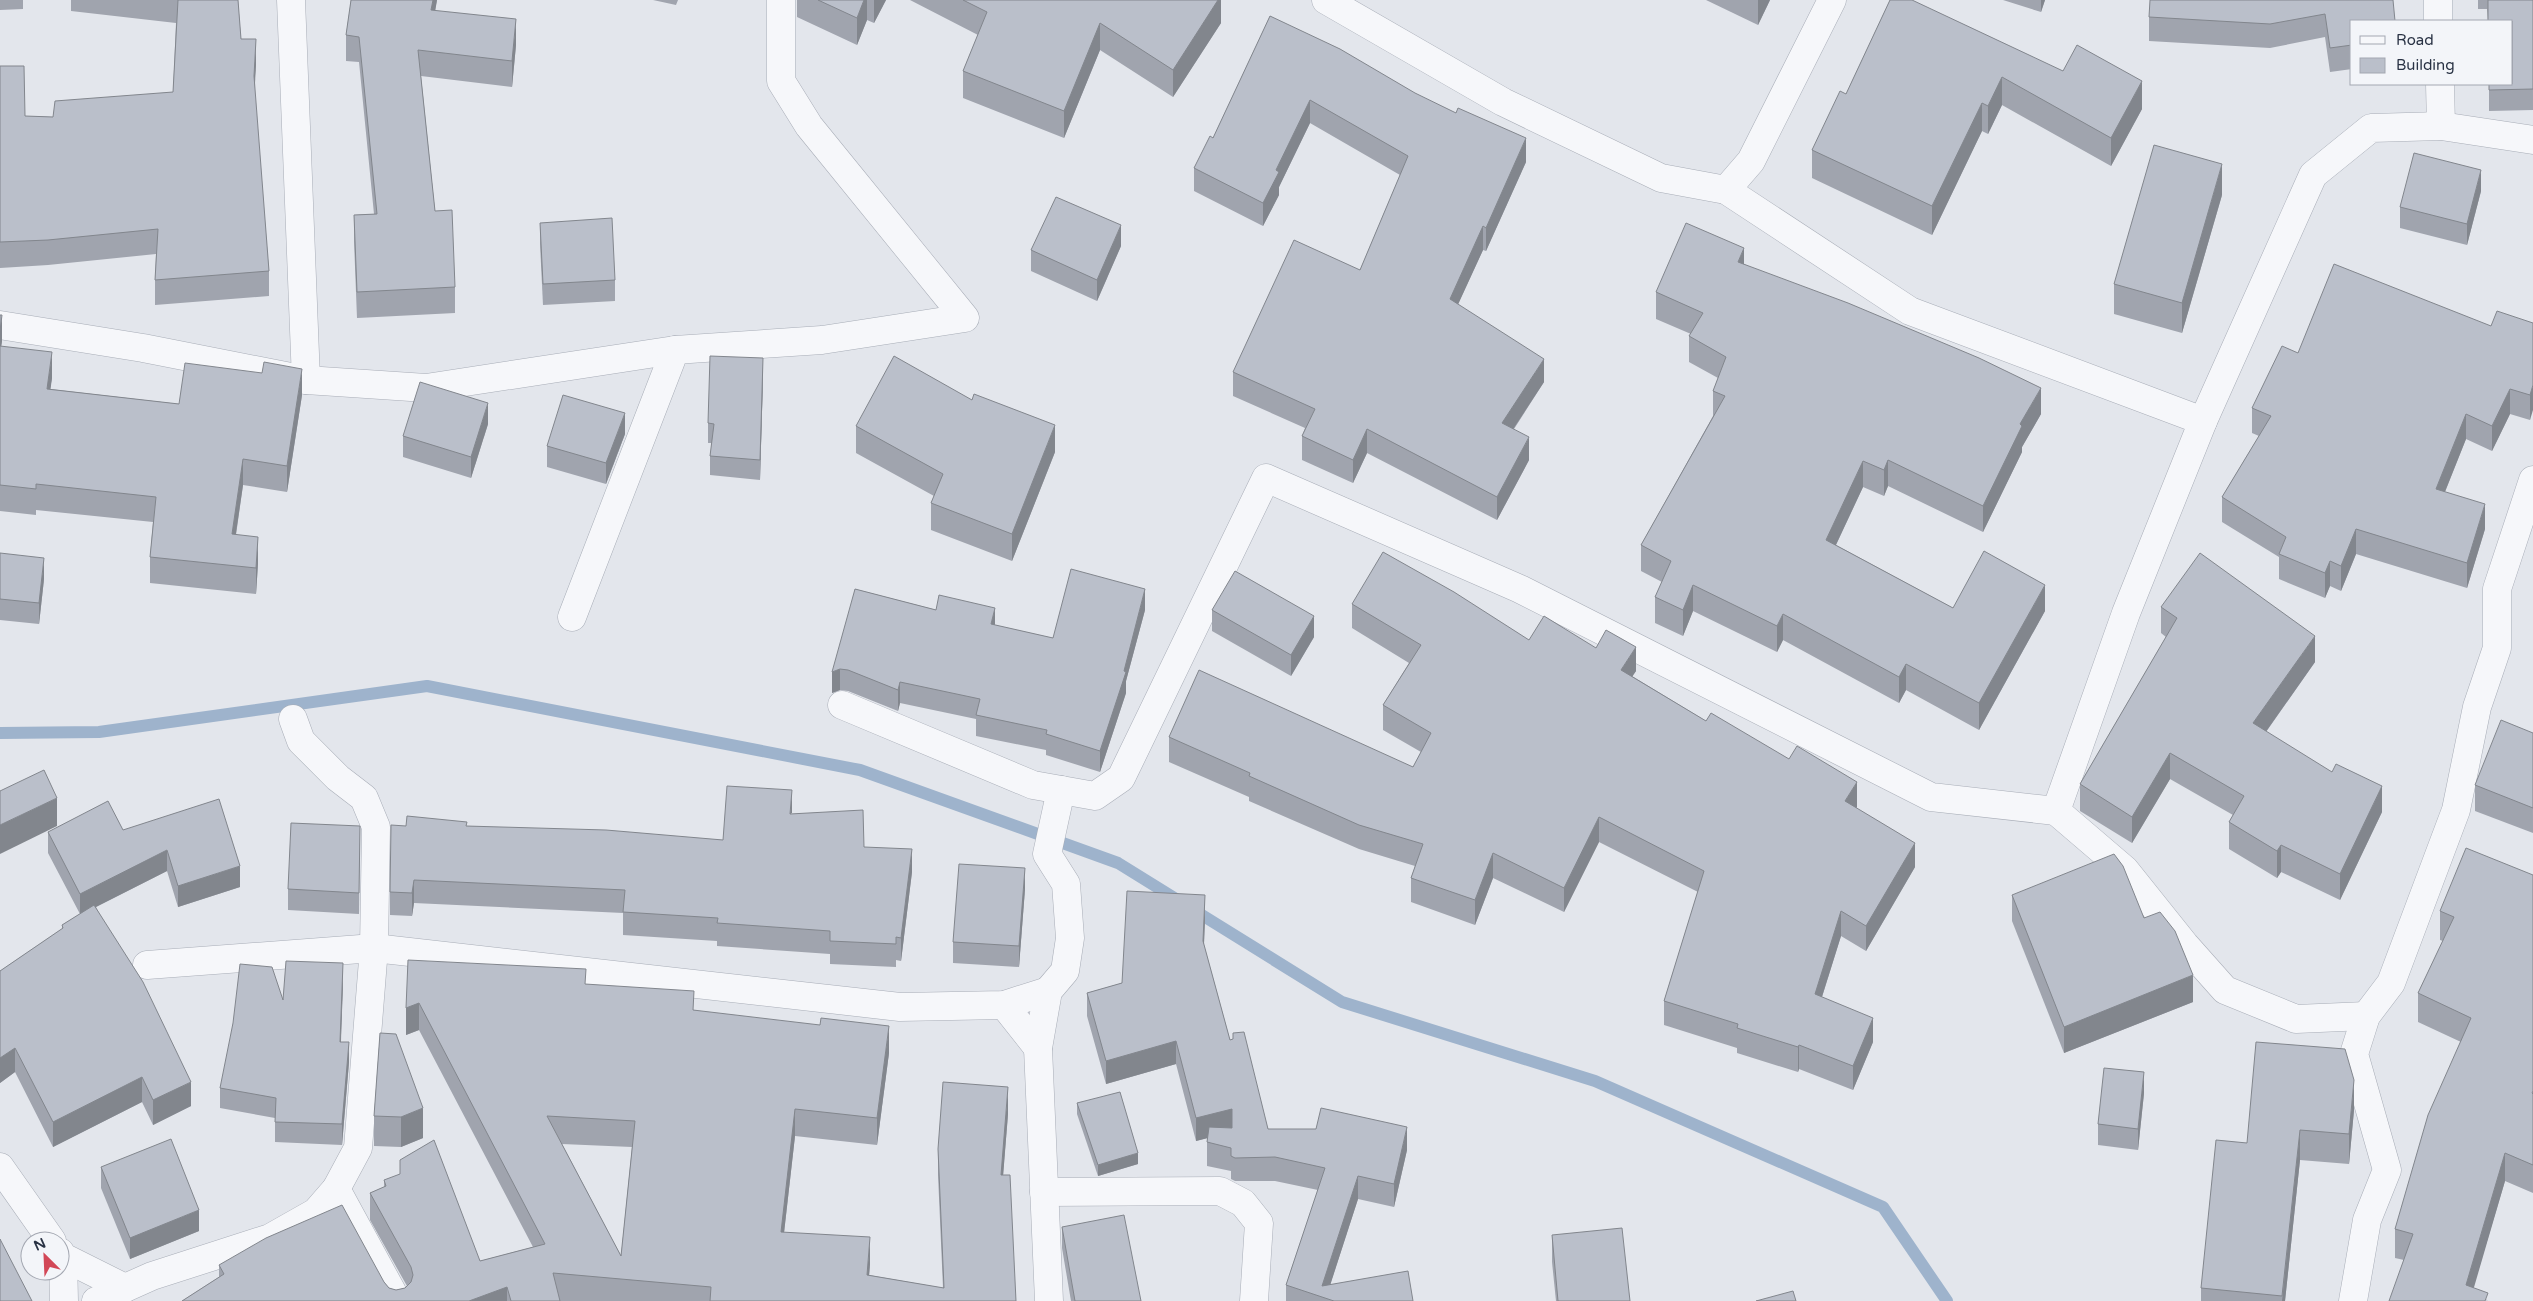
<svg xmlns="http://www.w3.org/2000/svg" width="2533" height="1301" viewBox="0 0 2533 1301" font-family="'Varela Round',sans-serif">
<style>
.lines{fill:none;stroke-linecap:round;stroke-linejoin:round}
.stream{stroke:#9eb3cc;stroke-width:12}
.street-casing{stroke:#a8adb7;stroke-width:29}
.street{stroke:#f6f7fa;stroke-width:28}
.wall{fill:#a0a4ae;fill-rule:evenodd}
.shaded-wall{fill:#82868d}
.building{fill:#babfca;stroke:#82868d;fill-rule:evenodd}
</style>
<rect width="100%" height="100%" fill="#e3e6ec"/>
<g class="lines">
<path class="stream" d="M0,733L99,732L427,686L860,770L1118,863L1342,1002L1595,1081L1883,1207L1947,1301"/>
<defs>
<g id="street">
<path d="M291,0L306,380"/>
<path d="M1326,0L1503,102L1661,178L1726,190L1910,311L2203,421"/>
<path d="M2438,0V21"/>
<path d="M2440,84L2441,126"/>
<path d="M1726,190L1751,161L1832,0"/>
<path d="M0,325L143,348L306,380L426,388L675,350"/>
<path d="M572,617L675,350L822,340L965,318L809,126L781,81V0"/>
<path d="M842,705L1033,785L1095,796L1121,778L1266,478L1520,589L1931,797L2056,811"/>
<path d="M147,965L374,948L900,1007L1004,1005L1048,991"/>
<path d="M1004,1005L1038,1048"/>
<path d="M2366,1016L2296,1019L2225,990L2185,945L2125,870L2056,811L2126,613L2203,421L2313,175L2371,128L2441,126L2533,140"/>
<path d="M0,1167L52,1241"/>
<path d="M336,1189L397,1301"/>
<path d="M1044,1192L1220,1191L1243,1203L1259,1223L1254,1301"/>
<path d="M60,1252L63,1257L125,1288"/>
<path d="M63,1257L64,1301"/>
<path d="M96,1301L152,1276L270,1238L316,1212L336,1189L358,1148L374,948L376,827L364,798L338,778L301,741L293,719"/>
<path d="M1049,1301L1038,1048L1048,991L1065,971L1070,938L1066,884L1047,854L1061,790"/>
<path d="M2353,1301L2367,1220L2387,1170L2354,1054L2366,1016L2391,983L2456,810L2477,707L2497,648V589L2533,480"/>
</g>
</defs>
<use href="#street" class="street-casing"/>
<use href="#street" class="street"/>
</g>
<g class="wall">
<path d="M0,0H23V9L0,10Z"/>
<path d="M71,0H238L241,39L256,65L254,86L269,271V296L155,305V280L156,254L48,265L0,268V66L25,116L53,117L173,92L176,23L71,11Z"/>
<path d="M351,0H437L435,10L516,45L512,87L421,76L435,211L455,287V313L357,318L354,241V215L374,214L359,62L346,61V35Z"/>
<path d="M653,0H678L676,5Z"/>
<path d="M797,0H886L874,23L867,20L857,45L797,17Z"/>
<path d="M910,0H1221V23L1173,97L1100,50L1064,138L963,98V71L978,35Z"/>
<path d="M1706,0H1770L1758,25Z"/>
<path d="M1890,0L2142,109L2111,166L2002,105L1988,134L1982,131L1932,235L1812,178V150L1846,94Z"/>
<path d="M2003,0H2045L2041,12Z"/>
<path d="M2393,0L2352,21V69L2330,72L2325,37L2270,48L2149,41V17Z"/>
<path d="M2478,0H2533V110L2489,111V84H2512V21H2488L2487,9H2478Z"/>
<path d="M1270,16L1526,162L1486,251L1483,250L1458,304L1544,382L1514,429L1529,460L1497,520L1367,453L1353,483L1302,460V436L1305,428L1233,396V372L1360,270L1400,175L1310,123L1279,187V195L1263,226L1194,191V168L1213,138Z"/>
<path d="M2481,191L2467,245L2400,228V207Z"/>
<path d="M2222,195L2182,333L2114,314V284Z"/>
<path d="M540,223L615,280V301L543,305L540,244Z"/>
<path d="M1121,246L1097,301L1031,271V250Z"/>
<path d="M1744,264L2041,414L2022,447V452L1983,532L1888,486L1884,496L1863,487L1836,545L1953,608L2045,611L1979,730L1906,690L1899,703L1783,640L1777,652L1693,611L1683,636L1655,623V597L1662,582L1641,571V545L1713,416V391L1718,378L1689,362V336L1691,334L1656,319V292Z"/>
<path d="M0,315L2,341L1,346L52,378L50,389L179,404L302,395L287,492L243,485L236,535L258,563L256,594L150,583V557L153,522L36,510V515L0,511Z"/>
<path d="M2533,323L2530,420L2510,414L2492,451L2466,439L2445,492L2485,529L2467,588L2356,554L2341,591L2330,586L2325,598L2279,579V557L2222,522V497L2259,436L2252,433V408L2298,353L2491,326Z"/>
<path d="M763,378L760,480L710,475V456L712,443H708V423Z"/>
<path d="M488,424L471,478L403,457V436Z"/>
<path d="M856,426L1055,452L1012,561L931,530V503L934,496L856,453Z"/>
<path d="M625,434L606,484L547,467V446Z"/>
<path d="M0,553L44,579L39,624L0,620Z"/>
<path d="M855,589L995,625L1053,638L1145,610L1126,681V693L1100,772L1046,755V750L976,736V719L900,703L898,711L848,691L840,690L832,693Z"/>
<path d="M1352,604L1529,640L1636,671L1632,676L1706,721L1857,807H1856L1915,867L1866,951L1841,936L1822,997L1873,1042L1853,1090L1799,1069L1798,1072L1737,1053V1048L1664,1025V1001L1698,892L1599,842L1564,912L1493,878L1475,925L1411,902V878L1415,866L1359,849L1249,801V797L1169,762V737L1413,767L1421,752L1383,730V705L1409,663L1352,628Z"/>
<path d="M2161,607L2315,662L2266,732L2382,812L2340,900L2281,872L2277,878L2229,849V822L2233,815L2170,779L2132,843L2080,811V784L2166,637L2161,633Z"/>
<path d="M1212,610L1314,637L1291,676L1212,631Z"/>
<path d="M2533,733V833L2475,811V785Z"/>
<path d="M792,814L864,847L912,872L901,961L896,960V967L830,964V954L717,946V941L623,935V913L414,903L412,916L390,915V892L406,826H467L723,840Z"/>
<path d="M360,826L359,914L288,910V889Z"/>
<path d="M123,830L240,887L178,907L167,871L96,907L191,1106L153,1125L142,1102L53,1147L15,1072L0,1083V971L62,929V925L80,914L48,853V832Z"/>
<path d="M2533,875V1193L2505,1181L2473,1288L2488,1301L2404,1260L2395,1258V1229L2461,1042L2418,1022V993L2443,941L2440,940V911Z"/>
<path d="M1025,889L1019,967L953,963V942Z"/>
<path d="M2012,895L2144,918L2193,1002L2064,1053L2012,921Z"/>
<path d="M1205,919L1204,945L1230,1040L1268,1129L1407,1150L1394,1207L1358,1199L1330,1285L1413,1301H1286V1285L1318,1190L1275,1181H1235L1231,1179V1171L1207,1166V1138L1196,1141L1176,1064L1106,1084L1087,1016V993L1122,983Z"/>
<path d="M408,960L586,984L694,1010L889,1053L877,1145L795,1136L784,1233L870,1264L869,1275L943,1288L938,1175V1149L1008,1114L1003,1175L1016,1301H182L219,1277V1265L384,1282L389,1288L396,1290L405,1288L407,1286L370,1220V1193L384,1187V1180L480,1261L533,1247L419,1030L406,1035ZM562,1144L632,1147L621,1256Z"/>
<path d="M343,983L341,1042L349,1062L342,1145L275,1142V1118L220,1108V1088L283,1000Z"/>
<path d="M380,1033L423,1138L401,1147L374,1146V1116Z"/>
<path d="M2144,1093L2138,1150L2098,1145V1124Z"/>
<path d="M1077,1103L1138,1164L1098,1176L1077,1114Z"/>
<path d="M2354,1110L2349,1164L2300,1160L2285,1301H2201V1288L2247,1143Z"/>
<path d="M101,1167L199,1231L130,1259L101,1188Z"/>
<path d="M1062,1227L1141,1301H1071L1062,1248Z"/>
<path d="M1552,1235L1630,1301H1556L1552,1262Z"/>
</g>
<g class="shaded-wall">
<path d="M433,0H437L431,36V10Z"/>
<path d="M864,0H867V20L857,45V18Z"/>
<path d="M874,0H886L874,23Z"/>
<path d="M1218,0H1221V23L1173,97V70Z"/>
<path d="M1758,0H1770L1758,25Z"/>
<path d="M2041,0H2045L2041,12Z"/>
<path d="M516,19V45L512,87V61Z"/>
<path d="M1100,23V50L1064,138V111Z"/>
<path d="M256,39V65L254,101V76Z"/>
<path d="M2002,77V105L1988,134V106Z"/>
<path d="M2142,81V109L2111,166V138Z"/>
<path d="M1310,100V123L1279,187V195L1263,226V203L1276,170Z"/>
<path d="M1982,103V131L1932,235V206Z"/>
<path d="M1526,138V162L1486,251V228Z"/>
<path d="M2222,164V195L2182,333V303Z"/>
<path d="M2481,170V191L2467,245V224Z"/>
<path d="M1121,225V246L1097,301V280Z"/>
<path d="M1483,226V250L1450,322V299Z"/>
<path d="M1744,248V274L1738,262Z"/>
<path d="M2,315V341L0,356V331Z"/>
<path d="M52,352V378L47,415V389Z"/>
<path d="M763,358V378L760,480V460Z"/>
<path d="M1544,359V382L1502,446V423Z"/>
<path d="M302,369V395L287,492V466Z"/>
<path d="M2533,385V410L2530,420V395Z"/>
<path d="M2041,388V414L2022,447V452L1983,532V506L2020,424Z"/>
<path d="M2510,389V414L2492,451V426Z"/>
<path d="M488,403V424L471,478V457Z"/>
<path d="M625,413V434L606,484V463Z"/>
<path d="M2466,414V439L2436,514V489Z"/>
<path d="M1055,425V452L1012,561V534Z"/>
<path d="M1367,429V453L1353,483V460Z"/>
<path d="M1529,437V460L1497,520V497Z"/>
<path d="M243,459V485L232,560V534Z"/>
<path d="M1888,460V486L1884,496V470Z"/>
<path d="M1863,461V487L1826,566V540Z"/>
<path d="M2485,504V529L2467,588V563Z"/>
<path d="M2356,529V554L2341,591V566Z"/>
<path d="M258,537V563L256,594V568Z"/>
<path d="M44,558V579L39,624V603Z"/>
<path d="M2330,561V586L2325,598V573Z"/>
<path d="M1693,585V611L1683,636V610Z"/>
<path d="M2045,585V611L1979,730V703Z"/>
<path d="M1145,589V610L1126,681V693L1100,772V751L1124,671Z"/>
<path d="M995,608V629L991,624Z"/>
<path d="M1783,614V640L1777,652V626Z"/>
<path d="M1314,616V637L1291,676V655Z"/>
<path d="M2315,636V662L2253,750V723Z"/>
<path d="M1636,647V671L1621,694V670Z"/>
<path d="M1906,664V690L1899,703V677Z"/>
<path d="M840,669V690L832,693V672Z"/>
<path d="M900,682V703L898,711V690Z"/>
<path d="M2170,753V779L2132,843V817Z"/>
<path d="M1857,782V807L1845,825V801Z"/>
<path d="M2382,786V812L2340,900V874Z"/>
<path d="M792,790V813L790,814Z"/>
<path d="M57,798V826L0,854V825Z"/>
<path d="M1599,817V842L1564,912V888Z"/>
<path d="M1915,843V867L1866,951V926Z"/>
<path d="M2281,845V872L2277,878V851Z"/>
<path d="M912,849V872L901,961V938Z"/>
<path d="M167,850V871L80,915V894Z"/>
<path d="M1493,853V878L1475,925V900Z"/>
<path d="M240,866V887L178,907V886Z"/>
<path d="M1025,868V889L1019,967V946Z"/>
<path d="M414,880V903L412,916V893Z"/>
<path d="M1205,895V919L1203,965V941Z"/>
<path d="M1841,911V936L1815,1019V994Z"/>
<path d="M343,963V983L340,1062V1042Z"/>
<path d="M2193,975V1002L2064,1053V1027Z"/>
<path d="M419,1003V1030L406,1035V1008Z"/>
<path d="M1873,1018V1042L1853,1090V1066Z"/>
<path d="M889,1026V1053L877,1145V1118Z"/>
<path d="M1176,1041V1064L1106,1084V1061Z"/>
<path d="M349,1042V1062L342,1145V1124Z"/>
<path d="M1799,1045V1069L1798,1072V1047Z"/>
<path d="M15,1048V1072L0,1083V1058Z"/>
<path d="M2144,1072V1093L2138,1150V1129Z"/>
<path d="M142,1077V1102L53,1147V1122Z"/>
<path d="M2354,1080V1110L2349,1164V1134Z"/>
<path d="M191,1082V1106L153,1125V1100Z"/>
<path d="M1008,1087V1114L1001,1202V1175Z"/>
<path d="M423,1108V1138L401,1147V1117Z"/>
<path d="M795,1109V1136L781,1259V1232Z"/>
<path d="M1232,1109V1132L1196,1141V1118Z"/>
<path d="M1407,1127V1150L1394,1207V1184Z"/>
<path d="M2300,1130V1160L2285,1301H2282Z"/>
<path d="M1138,1153V1164L1098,1176V1165Z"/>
<path d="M2505,1153V1181L2470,1301L2466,1285Z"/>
<path d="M1358,1176V1199L1326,1298L1322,1286Z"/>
<path d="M199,1210V1231L130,1259V1238Z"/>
<path d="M870,1237V1264L867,1301V1275Z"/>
<path d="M507,1287V1301H469Z"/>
</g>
<g class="building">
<path d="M178,0H238L241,39H256L254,76L269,271L155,280L158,229L48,240L0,242V66H24L25,116L53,117L55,101L173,92Z"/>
<path d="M351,0H433L431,10L516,19L512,61L418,50L435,211L452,210L455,287L357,292L354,215L377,214L359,37L346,35Z"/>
<path d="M818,0H864L857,18Z"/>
<path d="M963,0H1218L1173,70L1100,23L1064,111L963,71L987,12Z"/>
<path d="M1890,0H1912L2063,71L2077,45L2142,81L2111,138L2002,77L1988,106L1982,103L1932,206L1812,150L1840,91L1846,94Z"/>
<path d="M2150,0H2393L2395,21H2352V45L2330,48L2325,14L2270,24L2149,17Z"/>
<path d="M2488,0H2533V89L2489,90V84H2512V21H2488Z"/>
<path d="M1270,16L1340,49L1415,93L1456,113L1458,108L1526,138L1486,228L1483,226L1450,299L1544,359L1502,423L1529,437L1497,497L1367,429L1353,460L1302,436L1315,409L1233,372L1294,240L1360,270L1408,156L1310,100L1276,170L1279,172L1263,203L1194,168L1210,136L1213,138Z"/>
<path d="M2154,145L2222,164L2182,303L2114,284Z"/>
<path d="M2414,153L2481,170L2467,224L2400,207Z"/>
<path d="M1056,197L1121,225L1097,280L1031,250Z"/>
<path d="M612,218L615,280L543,284L540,223Z"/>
<path d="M1686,223L1744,248L1738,262L1848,303L1979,358L2041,388L2020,424L2022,426L1983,506L1888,460L1884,470L1863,461L1826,540L1953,608L1984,551L2045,585L1979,703L1906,664L1899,677L1783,614L1777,626L1693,585L1683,610L1655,597L1671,561L1641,545L1725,396L1713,391L1726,357L1689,336L1703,313L1656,292Z"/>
<path d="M2334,264L2491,326L2497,311L2533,323V385L2530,395L2510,389L2492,426L2466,414L2436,489L2485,504L2467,563L2356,529L2341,566L2330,561L2325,573L2279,554L2286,537L2222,497L2271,416L2252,408L2282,346L2298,353Z"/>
<path d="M0,315H2L0,331Z"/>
<path d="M0,346L52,352L47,389L179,404L185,363L262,373L264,362L302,369L287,466L243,459L232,534L258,537L256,568L150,557L156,497L36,484V489L0,485Z"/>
<path d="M710,356L763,358L760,460L710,456L714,424L708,423Z"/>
<path d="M894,356L972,400L974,394L1055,425L1012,534L931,503L943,474L856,426Z"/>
<path d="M420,382L488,403L471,457L403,436Z"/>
<path d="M563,395L625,413L606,463L547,446Z"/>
<path d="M1383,552L1454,592L1529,640L1544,616L1596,648L1606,630L1636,647L1621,670L1706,721L1711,713L1789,759L1797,746L1857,782L1845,801L1915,843L1866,926L1841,911L1815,994L1873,1018L1853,1066L1799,1045L1798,1047L1737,1028L1738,1024L1664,1001L1704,871L1599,817L1564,888L1493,853L1475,900L1411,878L1423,844L1359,825L1249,776L1250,773L1169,737L1199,670L1413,767L1431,733L1383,705L1421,645L1352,604Z"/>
<path d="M0,553L44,558L39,603L0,599Z"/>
<path d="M2200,553L2315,636L2253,723L2332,772L2336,764L2382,786L2340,874L2281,845L2277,851L2229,822L2244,796L2170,753L2132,817L2080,784L2177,618L2161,607Z"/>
<path d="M1071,569L1145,589L1124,671L1126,672L1100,751L1046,734L1047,730L976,715L980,699L900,682L898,690L848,670L840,669L832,672L855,589L936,610L939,595L995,608L991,624L1053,638Z"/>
<path d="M1235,571L1314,616L1291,655L1212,610Z"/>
<path d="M2501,720L2533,733V808L2475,785Z"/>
<path d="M44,770L57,798L0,825V791Z"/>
<path d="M727,786L792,790L790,814L863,810L864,847L912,849L901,938L896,937V944L830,941V931L717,923L718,918L623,912L625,890L414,880L412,893L390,892L391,825L406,826L407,816L467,822L466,826L606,830L723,840Z"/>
<path d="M219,799L240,866L178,886L167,850L80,894L48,832L108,801L123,830Z"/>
<path d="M291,823L360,826L359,893L288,889Z"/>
<path d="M2466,848L2533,875V1091L2532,1093L2533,1094V1165L2505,1153L2466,1285L2488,1293L2485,1301H2389L2413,1234L2395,1229L2428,1115L2471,1018L2418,993L2454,917L2440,911Z"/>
<path d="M2114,854L2123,866L2144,918L2160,912L2175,931L2193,975L2064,1027L2012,895Z"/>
<path d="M959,864L1025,868L1019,946L953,942Z"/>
<path d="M1127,891L1205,895L1203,941L1230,1040L1233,1039V1033L1244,1032L1268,1129H1316L1321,1108L1407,1127L1394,1184L1358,1176L1322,1286L1408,1271L1413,1301H1334L1286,1285L1325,1168L1275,1157L1235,1158L1231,1156V1148L1207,1142L1209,1127L1232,1128V1109L1196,1118L1176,1041L1106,1061L1087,993L1122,983Z"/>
<path d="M94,905L143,982L191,1082L153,1100L142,1077L53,1122L15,1048L0,1058V971L63,928L62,925Z"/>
<path d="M408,960L586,969L585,984L694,991L693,1010L820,1025L821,1018L889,1026L877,1118L795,1109L781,1232L870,1237L867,1275L944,1288L938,1149L943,1082L1008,1087L1001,1175H1010L1016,1301H710L711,1287L553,1273L560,1301H511L507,1287L469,1301H182L224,1274L219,1265L266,1238L342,1205L384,1282L389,1288L396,1290L405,1288L411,1282L413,1275L411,1267L370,1193L386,1186L384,1180L400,1174V1160L434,1140L480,1261L545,1244L419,1003L406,1008ZM547,1116L635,1121L621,1256Z"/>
<path d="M286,961L343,963L340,1042H349L342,1124L275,1122L276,1098L220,1088L233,1023L240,964L272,967L283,1000Z"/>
<path d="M380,1033L396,1034L423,1108L401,1117L374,1116Z"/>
<path d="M2256,1042L2345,1049L2354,1080L2349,1134L2300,1130L2282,1296L2201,1288L2216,1140L2247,1143Z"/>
<path d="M2104,1068L2144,1072L2138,1129L2098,1124Z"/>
<path d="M1120,1092L1138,1153L1098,1165L1077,1103Z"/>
<path d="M171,1139L199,1210L130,1238L101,1167Z"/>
<path d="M1124,1215L1141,1301H1075L1062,1227Z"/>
<path d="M1622,1228L1630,1301H1558L1552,1235Z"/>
<path d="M0,1239L32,1301H0Z"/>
<path d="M1793,1291L1796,1301H1756Z"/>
</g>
<rect x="2350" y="20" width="162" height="65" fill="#f3f5f9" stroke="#a3a7b1"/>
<rect x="2360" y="36" width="25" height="8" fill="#f6f7fa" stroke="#a3a7b1"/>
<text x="2396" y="45" font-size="15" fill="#2a3345">Road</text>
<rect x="2360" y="58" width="25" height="15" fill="#babfca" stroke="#a3a7b1"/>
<text x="2396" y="70" font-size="15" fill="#2a3345">Building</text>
<g transform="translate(45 1256) rotate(336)"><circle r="24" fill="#f3f5f9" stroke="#a3a7b1"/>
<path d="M0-4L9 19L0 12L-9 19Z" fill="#d24757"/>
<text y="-8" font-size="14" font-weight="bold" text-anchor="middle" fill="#2a3345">N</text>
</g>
</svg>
